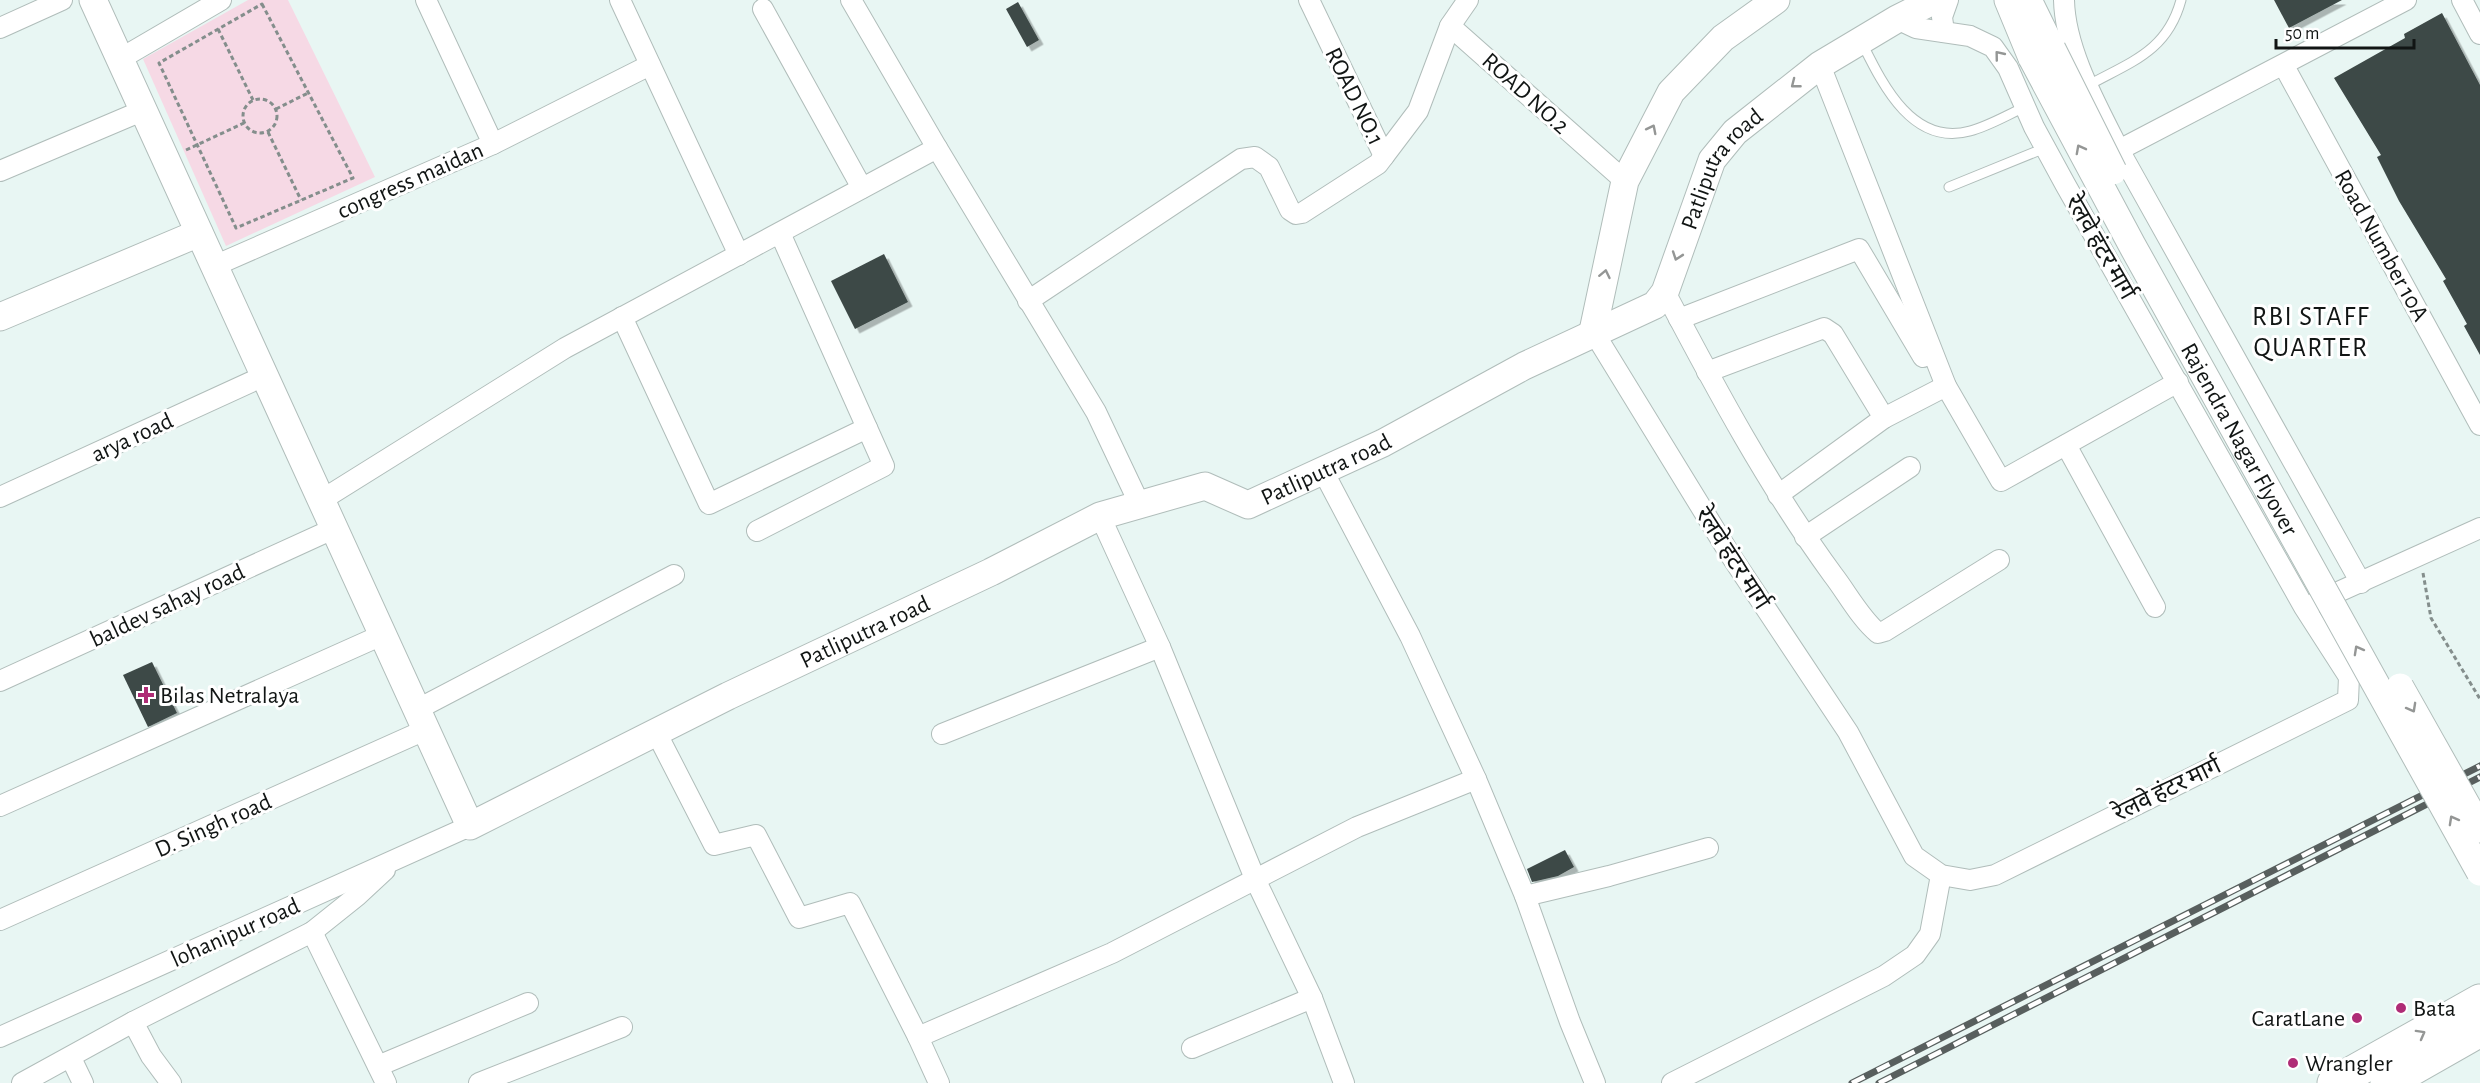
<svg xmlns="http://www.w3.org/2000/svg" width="2480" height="1083" viewBox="0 0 2480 1083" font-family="'Alegreya Sans','Noto Sans Devanagari',sans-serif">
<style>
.green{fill:#f6d9e5}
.building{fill:#3d4846;filter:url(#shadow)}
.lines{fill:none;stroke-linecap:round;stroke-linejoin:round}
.lane-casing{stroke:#b0bdba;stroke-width:11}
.street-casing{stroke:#b0bdba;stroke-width:22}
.secondary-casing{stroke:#b0bdba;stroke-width:29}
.highway-casing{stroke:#b0bdba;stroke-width:35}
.path{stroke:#848e8c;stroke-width:3;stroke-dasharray:4.5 3;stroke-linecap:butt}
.lane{stroke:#fff;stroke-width:9}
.street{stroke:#fff;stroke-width:20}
.secondary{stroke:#fff;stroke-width:27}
.highway{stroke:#fff;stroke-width:33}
.rail-casing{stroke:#585f5e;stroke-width:7}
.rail{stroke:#fff;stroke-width:4.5;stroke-dasharray:14;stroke-linecap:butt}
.secondary-bridge-casing{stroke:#b0bdba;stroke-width:29;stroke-linecap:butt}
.secondary-bridge{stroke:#fff;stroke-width:27}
.oneway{stroke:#949695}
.poi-dot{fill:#af2c76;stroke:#fff;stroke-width:2}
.labels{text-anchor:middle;stroke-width:6;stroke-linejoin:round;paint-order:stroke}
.street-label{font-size:24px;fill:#111514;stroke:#fff}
.poi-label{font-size:24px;fill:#111514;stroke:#fff;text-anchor:start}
.quarter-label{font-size:27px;letter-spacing:1.5px;fill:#111514;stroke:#fff}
</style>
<defs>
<filter id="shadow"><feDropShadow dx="4.5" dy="4.5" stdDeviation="0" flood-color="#0004"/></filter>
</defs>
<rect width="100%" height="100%" fill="#e8f6f3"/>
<path class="green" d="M248,0H288L375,177L226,246L143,59Z"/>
<g class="building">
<path d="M2274,0H2342L2289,28Z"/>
<path d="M1018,2L1039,40L1027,47L1006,9Z"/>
<path d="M2442,13L2480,85V355L2464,326L2467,324L2443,281L2446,279L2399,201L2377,157L2381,155L2334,78L2405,38L2404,34Z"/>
<path d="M884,254L908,302L855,329L831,281Z"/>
<path d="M152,662L177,713L148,727L123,675Z"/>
<path d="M1565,850L1574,867L1558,876L1532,882L1527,869Z"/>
</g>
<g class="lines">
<defs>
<g id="lane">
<path d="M1862,43C1882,83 1912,147 1970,131C1989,126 2007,115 2025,107"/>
<path d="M2087,86C2130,62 2167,52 2181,0"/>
<path d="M1949,187L2045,148"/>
</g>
<g id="street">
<path d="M620,0L739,255"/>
<path d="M1309,0L1384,156L1418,111L1450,26"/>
<path d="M1468,0L1450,26L1625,181"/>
<path d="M2064,0C2065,50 2097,106 2119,150L2361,583"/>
<path d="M2462,0L2480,34"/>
<path d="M763,9L862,188"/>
<path d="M0,28L62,0"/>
<path d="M1944,32L1942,17L1948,0"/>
<path d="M120,59L221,0"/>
<path d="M1820,65L1946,386L2001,481L2178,382"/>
<path d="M2284,66L2480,425"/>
<path d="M493,144L650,65"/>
<path d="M937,148L1096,412L1140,505"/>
<path d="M2119,150L2406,0"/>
<path d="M0,171L144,110"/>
<path d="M214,266L493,144L426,0"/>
<path d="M1665,292C1716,389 1768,486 1833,575C1847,593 1860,618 1878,633L1885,631L1999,560"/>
<path d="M1028,301L1241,159L1255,157L1269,167L1290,210L1296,214L1302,213L1378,164L1384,156"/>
<path d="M622,317L709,504L867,428"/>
<path d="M1679,319L1859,249L1923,357"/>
<path d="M1593,331L1731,556L1848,732L1914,856L1941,875L1970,880L1995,875L2348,700L2349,677L2304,607L2065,184L2034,127L2008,68L1993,47L1970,36L1916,28L1897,19"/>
<path d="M1707,372L1824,328L1833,334L1884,418"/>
<path d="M2066,445L2155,607"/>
<path d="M1778,495L1884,418L1946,386"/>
<path d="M0,497L264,376"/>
<path d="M320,501L565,348L937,148L851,0"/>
<path d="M1100,516L1160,647L1256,881L1312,998L1344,1083"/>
<path d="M757,531L884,466L780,233"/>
<path d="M1805,537L1910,467"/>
<path d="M2316,602L2480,528"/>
<path d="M0,681L333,529"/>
<path d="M416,710L674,575"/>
<path d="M656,732L714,845L756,835L799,918L850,903L918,1037"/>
<path d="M942,734L1160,647"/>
<path d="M1476,779L1525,896L1570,1022L1595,1083"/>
<path d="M0,806L382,635"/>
<path d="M1525,896L1609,876L1708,848"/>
<path d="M0,920L425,730"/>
<path d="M312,932L386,1083"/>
<path d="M133,1022L151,1056L171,1083"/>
<path d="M0,1037L470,826"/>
<path d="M1192,1048L1312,998"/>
<path d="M71,1058L83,1083"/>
<path d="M378,1066L528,1003"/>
<path d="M22,1083L133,1022L312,932L357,896L385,870"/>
<path d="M479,1083L622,1027"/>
<path d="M939,1083L918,1037L1112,953L1357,827L1476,779L1410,636L1323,471"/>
<path d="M1672,1083L1884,976L1915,955L1930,934L1941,875"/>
</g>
<g id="secondary">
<path id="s1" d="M93,0L470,826L728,696L991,572L1100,516L1205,486L1248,505L1383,443L1524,366L1655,305L1665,292L1712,160L1735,132L1820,65L1897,19L1935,0"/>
<path d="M2008,0L2032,58"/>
<path d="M2028,0L2052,49"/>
<path d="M0,317L199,233"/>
<path d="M1593,331L1625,181L1671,92L1723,38L1776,0"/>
</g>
<g id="highway">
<path d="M2334,1083L2480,1001"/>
<path d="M2387,1083L2480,1030"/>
</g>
</defs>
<use href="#lane" class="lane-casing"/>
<use href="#street" class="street-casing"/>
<use href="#secondary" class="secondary-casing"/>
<use href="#highway" class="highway-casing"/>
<g class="path">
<path d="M262,4L353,178L236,228L159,63Z"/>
<path d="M218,29L253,100"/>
<circle cx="260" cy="116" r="17"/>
<path d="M276,109L308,93"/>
<path d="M268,132L301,200"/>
<path d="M186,150L244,123"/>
<path d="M2423,573L2431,618L2480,699"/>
</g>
<use href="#lane" class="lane"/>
<use href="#street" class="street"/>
<use href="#secondary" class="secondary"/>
<use href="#highway" class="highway"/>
<defs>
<g id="rail">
<path d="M1852,1083L2480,766"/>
<path d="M1879,1083L2480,777"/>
</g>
</defs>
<use href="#rail" class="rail-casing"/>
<use href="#rail" class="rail"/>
<defs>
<g id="secondary-bridge">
<path d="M2052,49L2113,171"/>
<path id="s2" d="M2032,58L2132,245L2480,872"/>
<path d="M2400,687L2480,829"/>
</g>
</defs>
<use href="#secondary-bridge" class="secondary-bridge-casing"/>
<use href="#secondary-bridge" class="secondary-bridge"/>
</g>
<defs><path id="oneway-chevron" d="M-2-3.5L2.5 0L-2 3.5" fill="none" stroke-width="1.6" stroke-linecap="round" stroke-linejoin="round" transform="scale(1.5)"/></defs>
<g class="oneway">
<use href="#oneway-chevron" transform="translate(1999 55) rotate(-129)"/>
<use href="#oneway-chevron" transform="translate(1795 84) rotate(142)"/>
<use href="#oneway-chevron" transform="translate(1652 129) rotate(-63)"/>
<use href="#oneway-chevron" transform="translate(2080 149) rotate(-118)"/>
<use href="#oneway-chevron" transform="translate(1677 256) rotate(109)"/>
<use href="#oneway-chevron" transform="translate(1605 274) rotate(-78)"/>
<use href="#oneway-chevron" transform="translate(2358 650) rotate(-119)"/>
<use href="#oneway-chevron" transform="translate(2412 708) rotate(61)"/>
<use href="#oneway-chevron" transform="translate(2453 820) rotate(-119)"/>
<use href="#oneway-chevron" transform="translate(2421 1034) rotate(-29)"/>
</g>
<g class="poi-dot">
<path d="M143 686h6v6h6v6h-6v6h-6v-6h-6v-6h6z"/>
<circle cx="2401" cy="1008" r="6"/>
<circle cx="2357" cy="1018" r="6"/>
<circle cx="2293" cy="1063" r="6"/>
</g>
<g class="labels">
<g class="street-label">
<text transform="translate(1526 93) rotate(42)" y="8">ROAD NO.2</text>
<text transform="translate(1355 96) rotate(64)" y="8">ROAD NO.1</text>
<text dy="8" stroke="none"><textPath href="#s1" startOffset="2374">Patliputra road</textPath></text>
<text transform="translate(410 180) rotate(-24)" y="8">congress maidan</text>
<text transform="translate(2382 245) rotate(61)" y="8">Road Number 10A</text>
<text transform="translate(2101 247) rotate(60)" y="8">रेलवे हंटर मार्ग</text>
<text transform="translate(132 437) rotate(-25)" y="8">arya road</text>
<text dy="8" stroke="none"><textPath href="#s2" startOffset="434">Rajendra Nagar Flyover</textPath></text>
<text dy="8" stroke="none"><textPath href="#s1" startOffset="1852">Patliputra road</textPath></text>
<text transform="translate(1733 558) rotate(57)" y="8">रेलवे हंटर मार्ग</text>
<text transform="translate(167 605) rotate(-25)" y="8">baldev sahay road</text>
<text dy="8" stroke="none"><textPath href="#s1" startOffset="1348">Patliputra road</textPath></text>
<text transform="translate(2167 789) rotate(-26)" y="8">रेलवे हंटर मार्ग</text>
<text transform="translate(213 825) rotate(-24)" y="8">D. Singh road</text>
<text transform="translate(235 932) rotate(-24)" y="8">lohanipur road</text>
</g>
<g class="poi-label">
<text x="160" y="703">Bilas Netralaya</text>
<text x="2413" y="1016">Bata</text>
<text x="2345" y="1026" text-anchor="end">CaratLane</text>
<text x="2305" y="1071">Wrangler</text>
</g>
<g class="quarter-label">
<text x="2311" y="325">RBI STAFF<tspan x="2311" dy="31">QUARTER</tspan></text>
</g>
</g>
<path d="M2276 39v9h138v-9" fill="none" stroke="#111514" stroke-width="3"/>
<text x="2285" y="39" font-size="18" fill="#111514" stroke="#ffffff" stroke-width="4.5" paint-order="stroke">50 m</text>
</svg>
